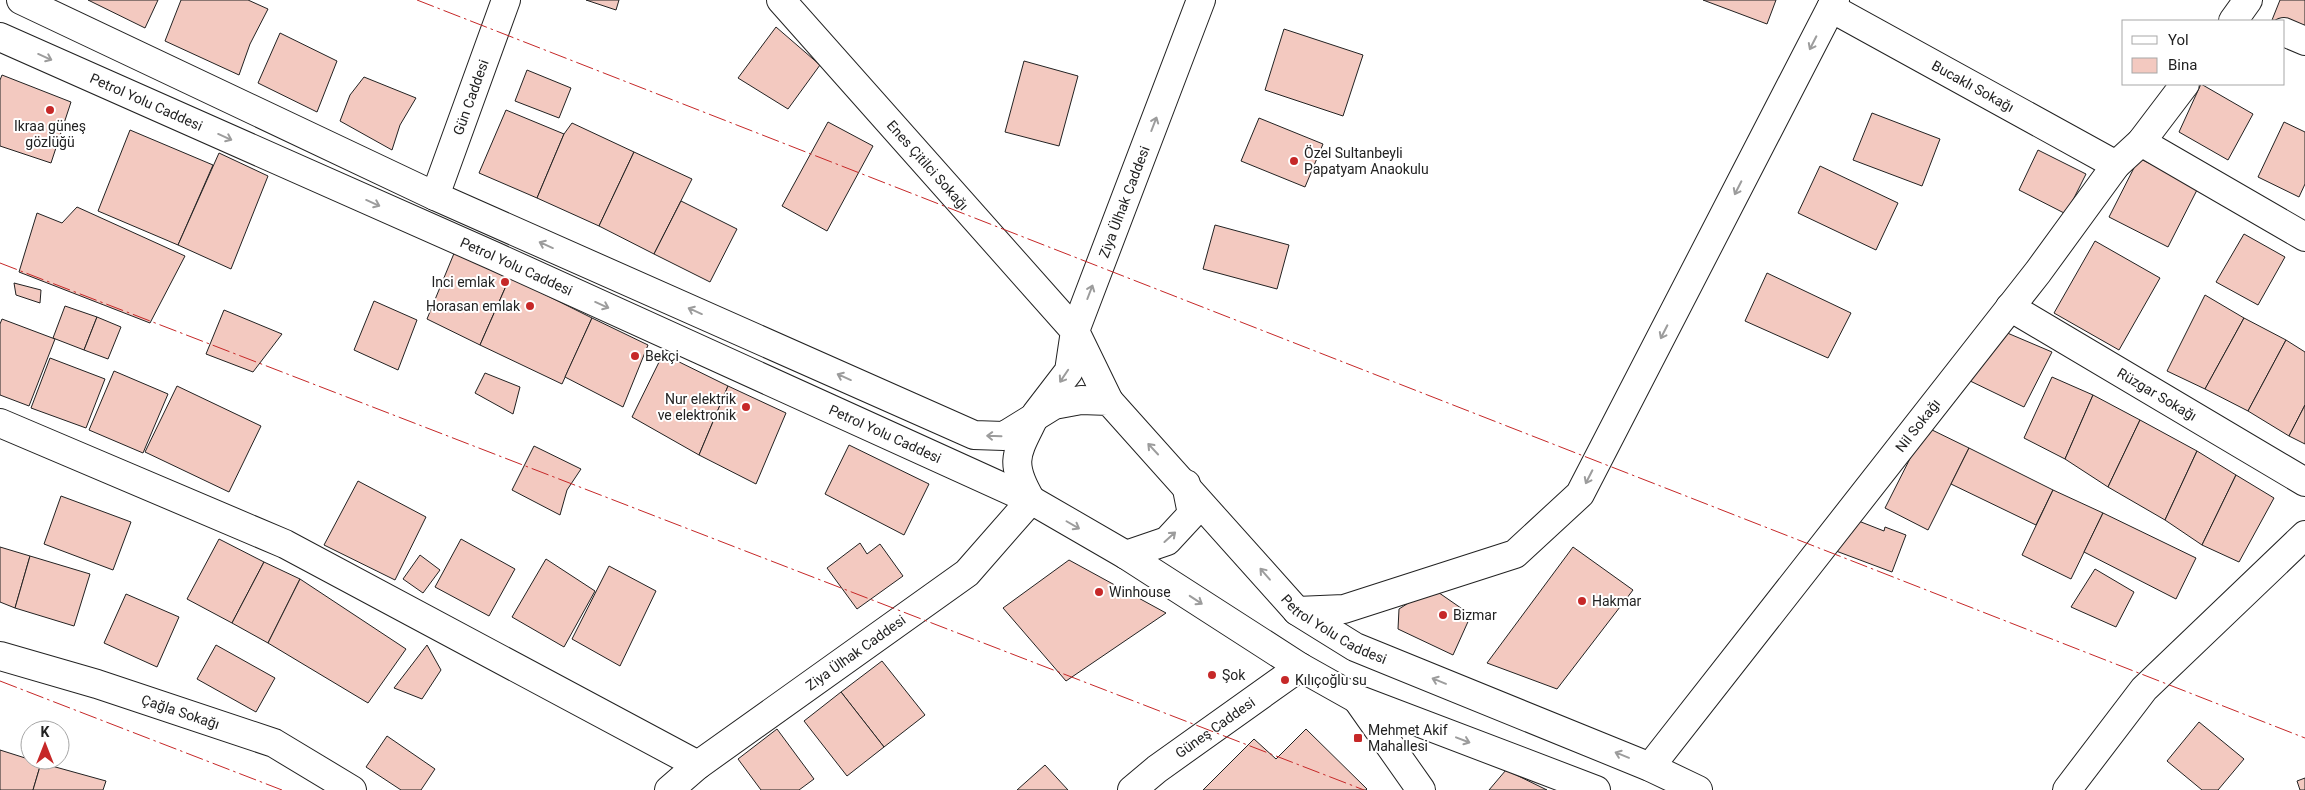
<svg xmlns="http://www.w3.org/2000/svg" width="2305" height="790" viewBox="0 0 2305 790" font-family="Roboto,sans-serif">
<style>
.building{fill:#f3c9c0;stroke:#222}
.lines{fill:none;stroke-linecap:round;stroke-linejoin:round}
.minor-casing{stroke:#222;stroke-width:30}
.major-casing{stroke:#222;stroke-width:30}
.minor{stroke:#fff;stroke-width:28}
.major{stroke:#fff;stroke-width:28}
.power{stroke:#c62828;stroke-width:1;stroke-dasharray:18 4 2.5 4;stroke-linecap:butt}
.oneway{stroke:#9c9c9c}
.poi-dot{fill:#c62828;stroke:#fff;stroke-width:2}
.labels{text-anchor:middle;stroke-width:4;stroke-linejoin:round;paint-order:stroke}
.street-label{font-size:14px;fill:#222;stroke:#fff}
.poi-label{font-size:14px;fill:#222;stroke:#fff;text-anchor:start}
</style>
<rect width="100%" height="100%" fill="#fff"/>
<g class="building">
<path d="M88,0H158L145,28Z"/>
<path d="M181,0H248L268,9L250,44L239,75L165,41Z"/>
<path d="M586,0H619L616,10Z"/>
<path d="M1703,0H1776L1767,24Z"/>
<path d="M2280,0H2305V33L2284,21L2272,20Z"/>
<path d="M776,27L820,65L788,109L738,78Z"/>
<path d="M1284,29L1363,55L1343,116L1265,90Z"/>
<path d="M280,33L337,61L317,112L258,83Z"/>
<path d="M1024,61L1078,76L1059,146L1005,132Z"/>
<path d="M527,70L571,88L559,118L515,101Z"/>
<path d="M2,75L71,102L51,163L0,146V80Z"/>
<path d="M364,77L416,98L400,125L392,150L340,121L350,95Z"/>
<path d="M2201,84L2253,114L2228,160L2179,132Z"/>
<path d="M506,110L564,134L537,198L479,173Z"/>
<path d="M1872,113L1940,139L1922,186L1853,160Z"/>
<path d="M1259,118L1323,144L1305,187L1241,161Z"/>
<path d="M828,122L873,146L827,231L782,206Z"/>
<path d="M2284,122L2305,132V184L2299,197L2258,177Z"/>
<path d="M572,123L634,152L599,226L537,198L564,134Z"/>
<path d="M130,130L213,165L178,245L98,211Z"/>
<path d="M2038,150L2086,174L2066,214L2019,190Z"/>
<path d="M634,152L692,179L654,254L599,226Z"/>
<path d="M219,153L268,176L231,269L178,245Z"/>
<path d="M2139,158L2198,188L2168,247L2109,217Z"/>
<path d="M1820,166L1898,203L1876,250L1798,213Z"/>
<path d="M681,201L737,229L710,282L654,254Z"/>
<path d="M77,207L185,256L150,323L19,272L37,213L62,223Z"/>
<path d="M1215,225L1289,245L1277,289L1203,269Z"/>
<path d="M2244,234L2285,257L2258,305L2216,282Z"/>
<path d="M2095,241L2160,278L2119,350L2054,313Z"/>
<path d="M455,251L510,277L480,345L427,319Z"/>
<path d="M1767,273L1851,313L1828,358L1745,321Z"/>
<path d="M510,277L592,318L562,384L480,345Z"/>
<path d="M14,283L41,290L40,303L16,295Z"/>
<path d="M2205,295L2244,318L2205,389L2167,371Z"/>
<path d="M374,301L417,320L398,370L354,350Z"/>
<path d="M65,306L97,317L84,350L53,338Z"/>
<path d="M224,310L282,334L253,372L206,354Z"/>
<path d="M97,317L121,327L108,359L84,350Z"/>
<path d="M592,318L648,345L623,407L565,377Z"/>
<path d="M2244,318L2286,340L2248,411L2205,389Z"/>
<path d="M2,319L55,339L29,406L0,395V324Z"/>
<path d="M2005,332L2052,352L2024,407L1966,379Z"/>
<path d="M2286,340L2305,352V405L2289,436L2248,411Z"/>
<path d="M663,354L728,386L699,455L632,417Z"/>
<path d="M50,358L105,379L86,428L31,408Z"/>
<path d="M114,371L168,394L143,453L89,430Z"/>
<path d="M485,373L520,387L513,414L475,393Z"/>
<path d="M2052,377L2093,395L2065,459L2024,438Z"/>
<path d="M177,386L261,426L229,492L145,452Z"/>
<path d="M728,386L786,413L756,484L699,455Z"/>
<path d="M2093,395L2140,420L2108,487L2065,459Z"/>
<path d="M2305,405V444L2289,436Z"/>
<path d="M2140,420L2197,451L2165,520L2108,487Z"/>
<path d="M1926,427L1969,448L1928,530L1885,508Z"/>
<path d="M849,445L929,484L904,535L825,494Z"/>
<path d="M534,446L581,469L567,490L560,515L512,490Z"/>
<path d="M1969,448L2053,490L2036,525L1951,484Z"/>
<path d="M2197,451L2236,475L2202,545L2165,520Z"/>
<path d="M2236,475L2274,498L2239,562L2202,545Z"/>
<path d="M358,481L426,517L395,580L324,545Z"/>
<path d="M2053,490L2103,513L2071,579L2022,555Z"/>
<path d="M61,496L131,522L113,570L44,544Z"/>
<path d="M2103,513L2196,558L2176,599L2084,552Z"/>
<path d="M1856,520L1884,531L1885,527L1906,535L1892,572L1836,551Z"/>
<path d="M219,539L264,562L232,623L187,599Z"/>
<path d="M461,539L515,569L489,616L435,587Z"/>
<path d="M860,543L867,554L880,544L903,576L857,609L827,568Z"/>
<path d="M0,547L30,556L15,608L0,602Z"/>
<path d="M1573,547L1633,590L1557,689L1487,663Z"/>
<path d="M420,555L440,570L423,593L403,579Z"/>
<path d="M30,556L90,574L74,626L15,608Z"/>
<path d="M546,559L595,591L564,647L512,617Z"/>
<path d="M1069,560L1166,613L1066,681L1003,608Z"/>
<path d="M264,562L300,579L268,643L232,623Z"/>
<path d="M609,566L656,591L620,666L572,639Z"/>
<path d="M2095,569L2134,592L2116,627L2071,607Z"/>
<path d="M300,579L406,649L368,703L268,643Z"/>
<path d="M1432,588L1471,615L1453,655L1398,629L1399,609Z"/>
<path d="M126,594L179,617L157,667L104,643Z"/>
<path d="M216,645L275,678L256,712L197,679Z"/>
<path d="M427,645L441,670L422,699L394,688Z"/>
<path d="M882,661L925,715L884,747L841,692Z"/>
<path d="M841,692L884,747L847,776L804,721Z"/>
<path d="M2199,722L2244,759L2218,790H2202L2167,761Z"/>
<path d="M777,729L814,779L799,790H761L738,759Z"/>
<path d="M1306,729L1367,789L1366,790H1203L1254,739L1276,759Z"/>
<path d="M387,736L435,769L421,790H401L366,767Z"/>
<path d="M0,750L41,763L33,790H0Z"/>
<path d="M41,763L106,781L103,790H33Z"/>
<path d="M1045,765L1068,790H1017Z"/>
<path d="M1506,770L1547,790H1489Z"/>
<path d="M2305,778V790H2300L2297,781Z"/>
</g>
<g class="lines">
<defs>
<g id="minor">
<path id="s1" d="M781,0L1075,331L1069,371L1036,414"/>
<path id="s2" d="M1831,8L2116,165"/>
<path d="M2233,21L2248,0"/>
<path d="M2284,32L2305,41"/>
<path d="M2141,142L2305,237"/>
<path id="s3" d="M435,196L506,0"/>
<path id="s4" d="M2010,307L2305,482"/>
<path id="s5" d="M1109,401L1075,331L1201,0"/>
<path d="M0,423L285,544L698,765"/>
<path d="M1297,611L1344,609L1515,554L1580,494L1835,0"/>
<path id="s6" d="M0,656L97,684L274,743L352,790"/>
<path d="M1357,699L1421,790"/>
<path id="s7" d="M1650,767L2038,272L2116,165L2141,142L2185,84"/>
<path id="s8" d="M669,790L698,765L967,573L1031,500"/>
<path id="s9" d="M1132,790L1157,769L1300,667"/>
<path d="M2067,790L2144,689L2305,535"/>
</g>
<g id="major">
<path id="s10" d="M21,0L435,196L974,435L1004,436L1054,405L1081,400L1109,401L1297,611L1355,647L1650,767L1698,790"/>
<path id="s11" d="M0,37L494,256L1031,500L1126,555L1300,667L1357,699L1596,790"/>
<path d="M1031,500C1008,461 1017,453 1035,416"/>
<path d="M1126,555L1167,541L1192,514L1186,484"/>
</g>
</defs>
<use href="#minor" class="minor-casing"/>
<use href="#major" class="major-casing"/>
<use href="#minor" class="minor"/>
<use href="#major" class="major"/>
<g class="power">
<path d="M417,0L2305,738"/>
<path d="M0,263L1364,790"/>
<path d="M0,681L282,790"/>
</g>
</g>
<defs><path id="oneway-shaft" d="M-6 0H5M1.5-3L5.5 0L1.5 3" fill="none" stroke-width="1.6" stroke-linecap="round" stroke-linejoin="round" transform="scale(1.25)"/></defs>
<g class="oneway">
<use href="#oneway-shaft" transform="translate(1813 43) rotate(117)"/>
<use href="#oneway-shaft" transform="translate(45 57) rotate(24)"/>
<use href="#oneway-shaft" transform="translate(1154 124) rotate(-69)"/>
<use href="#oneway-shaft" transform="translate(225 137) rotate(24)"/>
<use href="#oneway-shaft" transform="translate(1738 188) rotate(117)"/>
<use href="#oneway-shaft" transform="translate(373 203) rotate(24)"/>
<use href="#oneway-shaft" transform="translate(546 245) rotate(-156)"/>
<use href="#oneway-shaft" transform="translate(1090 292) rotate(-69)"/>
<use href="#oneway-shaft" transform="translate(602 305) rotate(24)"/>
<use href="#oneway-shaft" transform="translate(695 311) rotate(-156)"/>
<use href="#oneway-shaft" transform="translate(1664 332) rotate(117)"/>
<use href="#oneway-shaft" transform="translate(1064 376) rotate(124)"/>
<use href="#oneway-shaft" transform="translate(844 377) rotate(-156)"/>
<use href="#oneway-shaft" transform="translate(994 436) rotate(-178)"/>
<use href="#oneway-shaft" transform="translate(1153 449) rotate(-133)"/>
<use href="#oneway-shaft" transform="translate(1589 477) rotate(117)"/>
<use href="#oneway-shaft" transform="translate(1073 525) rotate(30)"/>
<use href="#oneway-shaft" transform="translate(1170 537) rotate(-42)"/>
<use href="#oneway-shaft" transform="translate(1265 574) rotate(-131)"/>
<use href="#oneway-shaft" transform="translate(1196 600) rotate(33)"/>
<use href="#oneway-shaft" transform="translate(1439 681) rotate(-158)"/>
<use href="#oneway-shaft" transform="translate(1463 740) rotate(21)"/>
<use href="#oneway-shaft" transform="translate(1622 755) rotate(-158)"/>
</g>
<g class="poi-dot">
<circle cx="50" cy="110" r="5"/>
<circle cx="1294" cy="161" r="5"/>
<circle cx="505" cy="282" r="5"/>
<circle cx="530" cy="306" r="5"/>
<circle cx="635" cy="356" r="5"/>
<circle cx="746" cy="407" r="5"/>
<circle cx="1099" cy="592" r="5"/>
<circle cx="1582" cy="601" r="5"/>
<circle cx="1443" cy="615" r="5"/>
<circle cx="1212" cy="675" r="5"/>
<circle cx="1285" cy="680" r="5"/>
<rect x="1353" y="733" width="10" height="10" rx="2.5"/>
</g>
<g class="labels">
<g class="street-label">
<text dy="5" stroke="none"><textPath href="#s2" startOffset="162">Bucaklı Sokağı</textPath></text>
<text dy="5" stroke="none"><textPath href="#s3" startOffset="105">Gün Caddesi</textPath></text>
<text dy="5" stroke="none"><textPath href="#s11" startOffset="160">Petrol Yolu Caddesi</textPath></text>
<text dy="5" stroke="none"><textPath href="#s1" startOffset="221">Enes Çitilci Sokağı</textPath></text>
<text dy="5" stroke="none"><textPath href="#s5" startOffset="216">Ziya Ülhak Caddesi</textPath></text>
<text dy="5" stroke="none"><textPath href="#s11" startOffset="565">Petrol Yolu Caddesi</textPath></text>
<text dy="5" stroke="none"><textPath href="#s4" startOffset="171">Rüzgar Sokağı</textPath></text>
<text dy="5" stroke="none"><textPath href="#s7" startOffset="434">Nil Sokağı</textPath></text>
<text dy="5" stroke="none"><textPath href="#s11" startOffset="970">Petrol Yolu Caddesi</textPath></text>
<text dy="5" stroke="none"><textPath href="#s10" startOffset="1515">Petrol Yolu Caddesi</textPath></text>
<text dy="5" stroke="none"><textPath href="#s8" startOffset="232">Ziya Ülhak Caddesi</textPath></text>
<text dy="5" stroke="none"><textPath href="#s6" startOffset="189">Çağla Sokağı</textPath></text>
<text dy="5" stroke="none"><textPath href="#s9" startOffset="104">Güneş Caddesi</textPath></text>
</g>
<g class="poi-label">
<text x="50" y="131" text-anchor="middle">Ikraa güneş<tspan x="50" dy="16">gözlüğü</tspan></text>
<text x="1304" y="158">Özel Sultanbeyli<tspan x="1304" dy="16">Papatyam Anaokulu</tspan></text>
<text x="495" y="287" text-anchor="end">Inci emlak</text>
<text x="520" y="311" text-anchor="end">Horasan emlak</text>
<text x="645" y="361">Bekçi</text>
<text x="736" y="404" text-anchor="end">Nur elektrik<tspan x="736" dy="16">ve elektronik</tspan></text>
<text x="1109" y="597">Winhouse</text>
<text x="1592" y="606">Hakmar</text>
<text x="1453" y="620">Bizmar</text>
<text x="1222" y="680">Şok</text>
<text x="1295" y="685">Kılıçoğlu su</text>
<text x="1368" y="735">Mehmet Akif<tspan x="1368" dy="16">Mahallesi</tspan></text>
</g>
</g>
<rect x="2122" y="20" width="162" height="65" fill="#ffffff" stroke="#a7a7a7"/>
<rect x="2132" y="36" width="25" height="8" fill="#ffffff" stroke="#a7a7a7"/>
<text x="2168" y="45" font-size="15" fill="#222222">Yol</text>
<rect x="2132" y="58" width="25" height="15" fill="#f3c9c0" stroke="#a7a7a7"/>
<text x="2168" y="70" font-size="15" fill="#222222">Bina</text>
<g transform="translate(45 745)"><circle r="24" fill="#ffffff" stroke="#a7a7a7"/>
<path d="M0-4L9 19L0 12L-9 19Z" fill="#c62828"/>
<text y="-8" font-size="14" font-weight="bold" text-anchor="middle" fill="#222222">K</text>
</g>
</svg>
